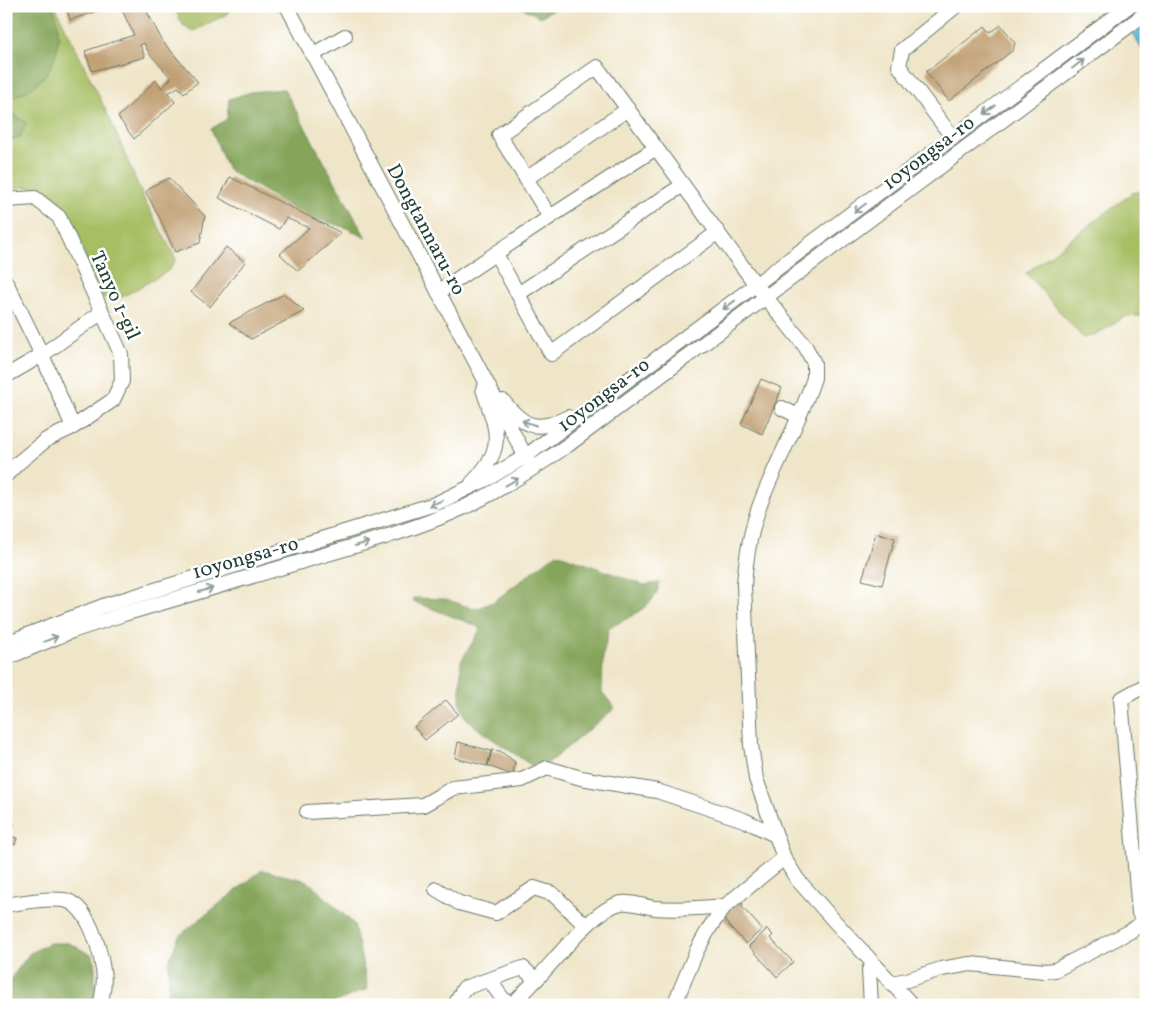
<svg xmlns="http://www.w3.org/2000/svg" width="1152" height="1011" viewBox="0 0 1152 1011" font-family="Vollkorn,serif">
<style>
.green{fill:#a7be64;stroke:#637e4c}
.forest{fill:#85a55a;stroke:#527147}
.water{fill:#57b5d5;stroke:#3b7984}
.building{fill:#c1a075}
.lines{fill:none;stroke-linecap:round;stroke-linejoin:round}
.minor-casing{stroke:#687868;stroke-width:16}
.minor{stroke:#fff;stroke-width:14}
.oneway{stroke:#8f9e9a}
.labels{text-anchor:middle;stroke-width:5;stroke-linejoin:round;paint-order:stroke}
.street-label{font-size:20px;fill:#1f3d34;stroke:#fff}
</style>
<rect width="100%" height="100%" fill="#fff"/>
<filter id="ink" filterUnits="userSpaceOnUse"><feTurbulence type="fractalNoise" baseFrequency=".02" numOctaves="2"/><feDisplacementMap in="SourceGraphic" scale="10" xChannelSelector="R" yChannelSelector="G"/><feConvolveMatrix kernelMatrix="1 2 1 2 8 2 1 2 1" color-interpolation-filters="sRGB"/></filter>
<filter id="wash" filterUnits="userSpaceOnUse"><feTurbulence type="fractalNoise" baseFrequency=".0096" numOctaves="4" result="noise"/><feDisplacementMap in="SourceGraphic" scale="20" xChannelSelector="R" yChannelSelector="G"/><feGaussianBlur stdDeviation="1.12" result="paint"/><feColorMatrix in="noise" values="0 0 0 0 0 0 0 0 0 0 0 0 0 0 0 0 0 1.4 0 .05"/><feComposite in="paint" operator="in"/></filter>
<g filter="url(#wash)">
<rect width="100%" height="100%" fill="#efe5c8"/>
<g class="green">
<path d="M6,6H55L110,119L143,197L176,259L168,271L115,301H109L103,297C94,278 86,260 78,240C73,228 69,212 60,202C48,187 24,184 6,190Z"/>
<path d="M173,6H230L227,14L193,31L183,25Z"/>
<path d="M1142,191L1146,196V316H1126L1099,333L1083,338L1026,273L1132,193Z"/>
</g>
<g class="forest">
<path d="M6,6H52C64,30 59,63 39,82C31,90 20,94 9,99L10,112L27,123L20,137L6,142Z"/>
<path d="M519,6H559L540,17Z"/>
<path d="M284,89L366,238L347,228L305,215L228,170L211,129L227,119L229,99L251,92Z"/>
<path d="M557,553L643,585L659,583C658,606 627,618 609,628L603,656L602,692L615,708L547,764L531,765L482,732L465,717L460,703L461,661L480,630L477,626L412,601L414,598L445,599L475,609L493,602Z"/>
<path d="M262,870L308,881L354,924L368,989L327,1005H168L169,960L179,936Z"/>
<path d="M50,943H69L93,956L95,968V1005H8L12,977L30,953Z"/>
</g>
<path class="water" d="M1115,6H1146V56Z"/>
<g id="blocks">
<g class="building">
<path d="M66,6H109V7L70,20Z"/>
<path d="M120,6H144L163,42L198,82L184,93L178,87L168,93L175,102L134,139L118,117L156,80L162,88L171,78L149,53L144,43L140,45L145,57L92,71L85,51L134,35Z"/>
<path d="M1001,25L1015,43L1013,50L949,101L926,72L985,26L990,33Z"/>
<path d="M230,177L316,220L341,233L298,271L280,254L309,228L286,218L279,229L219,198Z"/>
<path d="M169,178L205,216L200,243L175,252L160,219L146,192L152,186Z"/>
<path d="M226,247L245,262L210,307L191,292Z"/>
<path d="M284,294L304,311L251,339L229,323Z"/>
<path d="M761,379L782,388L762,434L741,424Z"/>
<path d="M876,533L895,538L882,585L862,580Z"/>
<path d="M446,700L458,714L425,740L414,727Z"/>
<path d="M458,742L491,751L487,766L455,758Z"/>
<path d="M492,750L500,751L515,762L513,775L488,766Z"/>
<path d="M6,822L13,824L10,836L17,838L15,845L6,843Z"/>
<path d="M739,899L743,904L741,906L762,929L746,944L722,918Z"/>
<path d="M767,929L773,935L770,938L793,962L777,977L749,946Z"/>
</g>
</g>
</g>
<g filter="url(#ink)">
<use href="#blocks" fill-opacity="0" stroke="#687868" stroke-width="1"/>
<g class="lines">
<defs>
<g id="minor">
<path d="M287,6L529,463"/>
<path d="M312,55L345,36"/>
<path d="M953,138L899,66L902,50L956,6"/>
<path d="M656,148L550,217L499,135L597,67L756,285L805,346L814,363V378C800,421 777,460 761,502C751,528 746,557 744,585L751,745L756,779L784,858L797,879L837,924L912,1005"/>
<path d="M526,179L628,109"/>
<path d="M6,200L35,198L59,217L121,354L122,381L113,400L73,427L46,440L18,463L6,475"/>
<path d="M496,254L551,354L718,232"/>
<path d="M6,282L42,355L73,427"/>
<path d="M438,292L550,217"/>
<path d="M518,294L683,185"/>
<path d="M6,376L42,355L102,312"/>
<path d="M503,401C524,427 537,433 568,417"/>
<path d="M782,408L798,416"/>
<path d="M472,483C507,447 497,432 483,389"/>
<path d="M6,643L103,606L435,504L489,478L526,456L1129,6"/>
<path d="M6,658L72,631L124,614L385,537C413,528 442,518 469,505C504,488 536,467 568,445L1146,13"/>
<path d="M1146,685L1121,699L1139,913L1146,926"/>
<path d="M307,812L423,805L453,788L522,780L547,768L581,778L657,791L744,820L775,835"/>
<path d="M436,889L459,903L496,913L534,888L553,894L586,926"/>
<path d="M6,905C22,902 48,898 64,900C88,904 100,949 103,970C105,980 103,995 100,1005"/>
<path d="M489,980L503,999L512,1004"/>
<path d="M891,983L907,980L941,969L970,964L1045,971L1055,970L1131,931L1143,922"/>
<path d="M455,1005L464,988L523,968L536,980C556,959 594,909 621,903C631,901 645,907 655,908C678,910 702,908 725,906"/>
<path d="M512,1005L536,980"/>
<path d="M674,1005L697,950L710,927L725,906L784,858"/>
<path d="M871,1005L869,970L874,966"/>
</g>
</defs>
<use href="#minor" class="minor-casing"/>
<use href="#minor" class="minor"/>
</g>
<defs><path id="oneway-shaft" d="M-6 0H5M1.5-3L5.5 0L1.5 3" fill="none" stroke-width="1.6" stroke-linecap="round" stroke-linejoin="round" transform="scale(1.25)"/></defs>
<g class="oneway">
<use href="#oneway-shaft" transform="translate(1078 64) rotate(-37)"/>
<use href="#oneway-shaft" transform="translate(990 110) rotate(143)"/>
<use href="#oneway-shaft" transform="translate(860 208) rotate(143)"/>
<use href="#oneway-shaft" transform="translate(729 305) rotate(144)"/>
<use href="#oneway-shaft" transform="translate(529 423) rotate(-161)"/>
<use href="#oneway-shaft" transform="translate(512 482) rotate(-29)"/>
<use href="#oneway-shaft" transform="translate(436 503) rotate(158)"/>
<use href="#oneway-shaft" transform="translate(362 544) rotate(-16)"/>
<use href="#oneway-shaft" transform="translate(206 590) rotate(-16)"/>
<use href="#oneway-shaft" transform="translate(51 639) rotate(-21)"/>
</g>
</g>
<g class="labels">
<g class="street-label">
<text transform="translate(928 152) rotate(-37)" y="7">10yongsa-ro</text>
<text transform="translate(427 229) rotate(62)" y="7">Dongtannaru-ro</text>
<text transform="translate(116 295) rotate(66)" y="7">Tanyo 1-gil</text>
<text transform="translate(603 394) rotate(-37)" y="7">10yongsa-ro</text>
<text transform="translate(245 557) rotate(-16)" y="7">10yongsa-ro</text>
</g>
</g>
<rect width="1152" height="1011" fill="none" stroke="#fff" stroke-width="25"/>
</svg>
